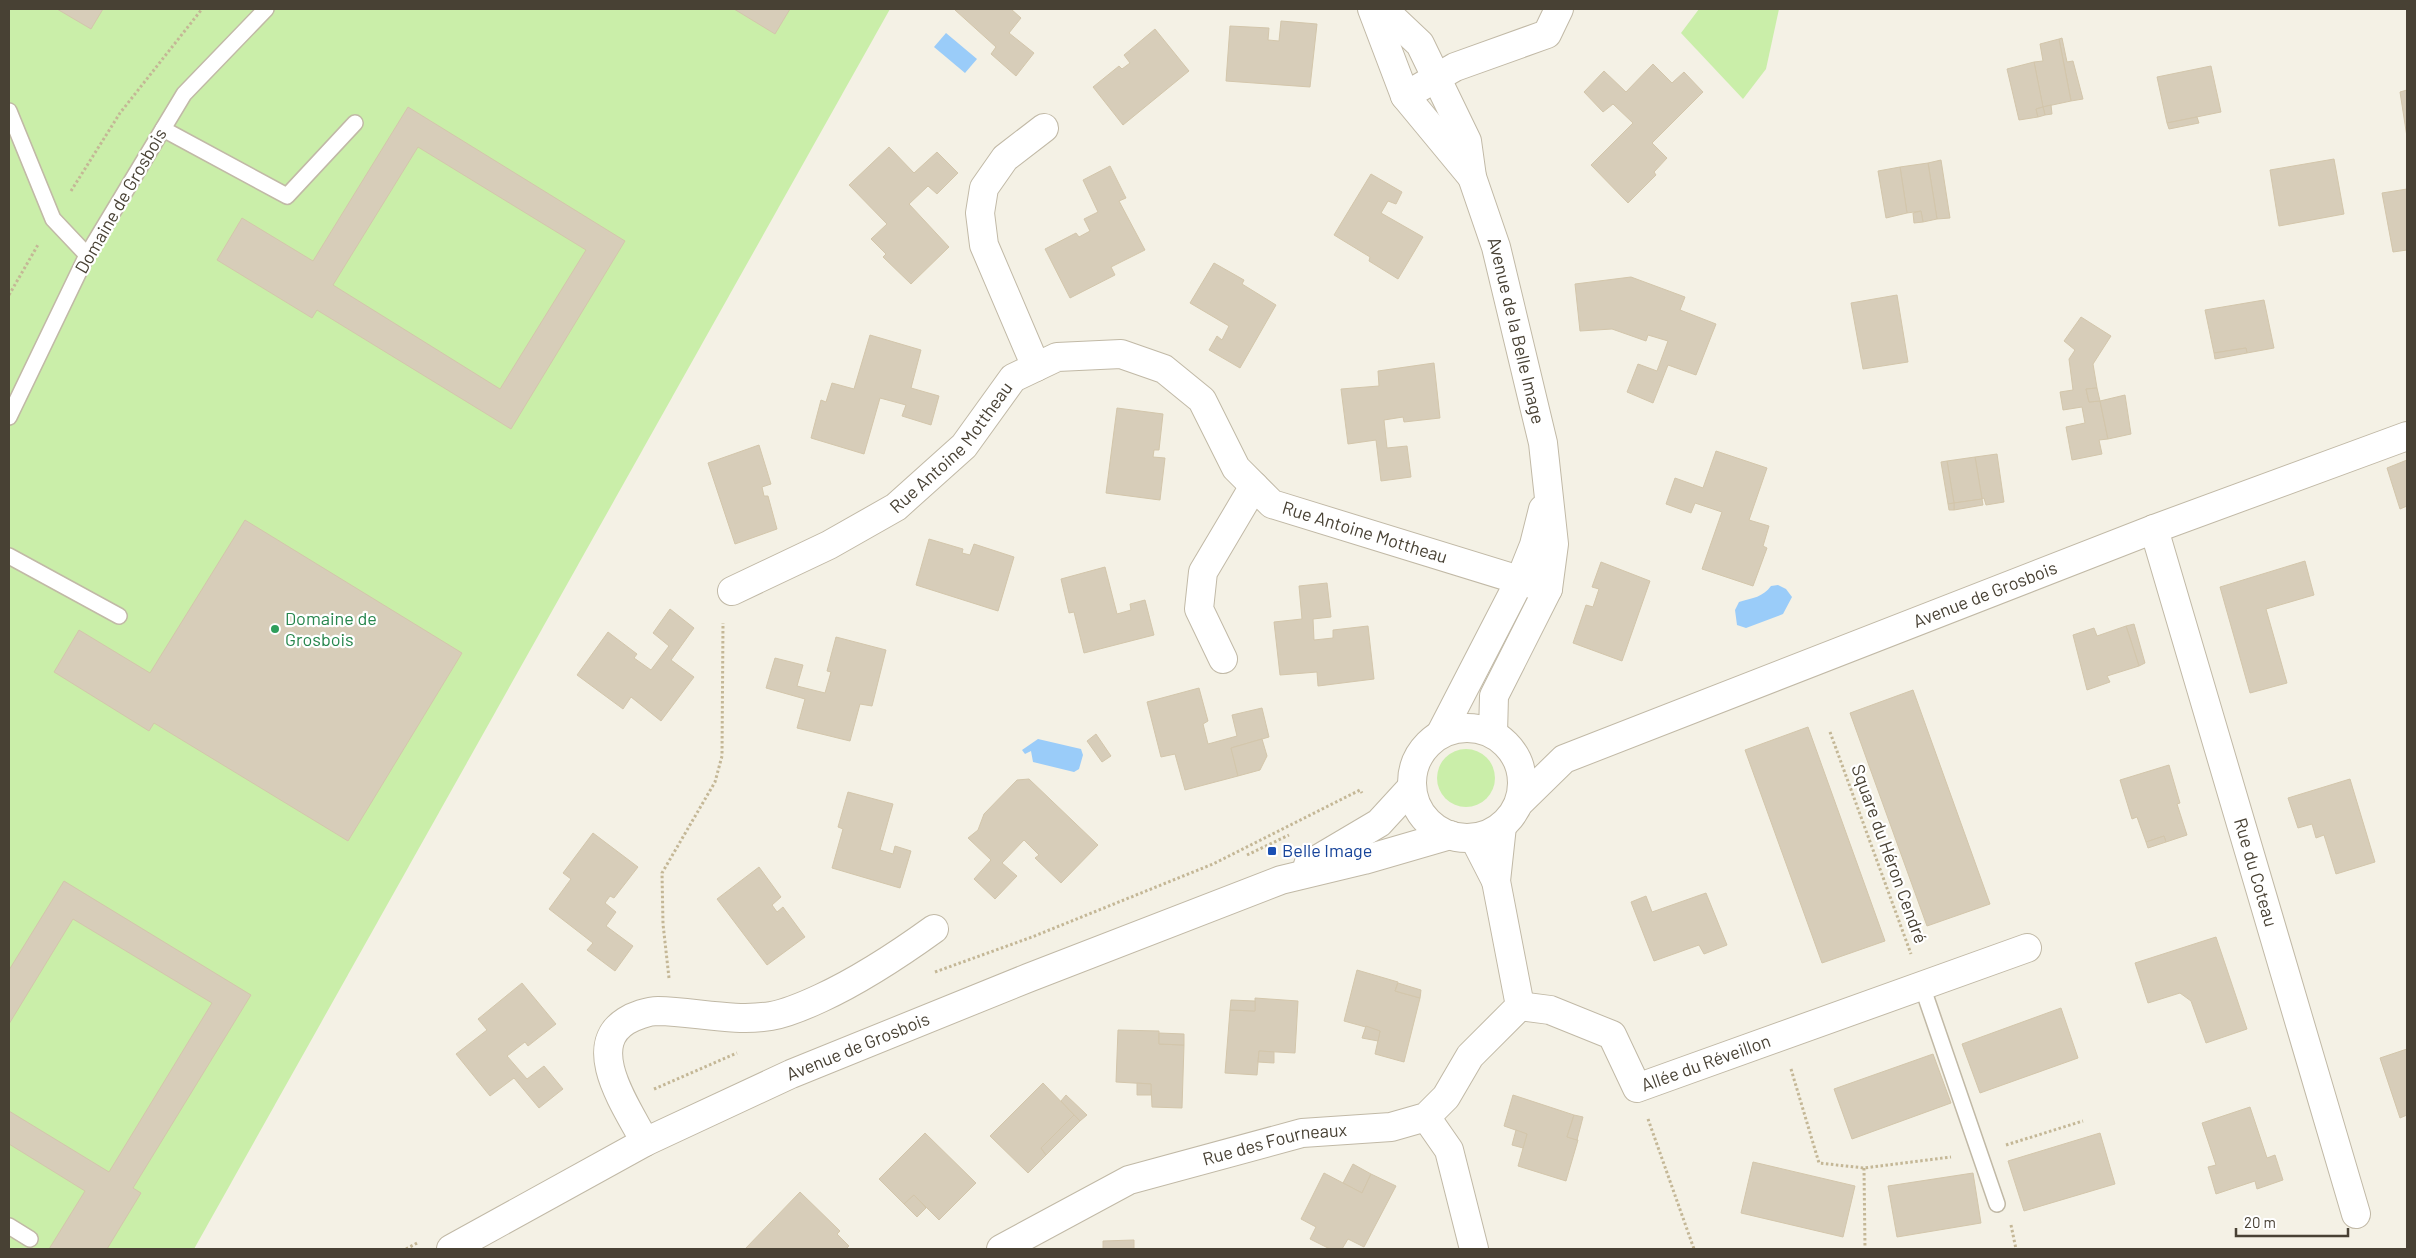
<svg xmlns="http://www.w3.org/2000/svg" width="2416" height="1258" viewBox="0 0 2416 1258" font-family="Barlow,sans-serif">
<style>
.green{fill:#caeea9}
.water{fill:#9accf9}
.building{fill:#d7cdb9;stroke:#d3c6ab;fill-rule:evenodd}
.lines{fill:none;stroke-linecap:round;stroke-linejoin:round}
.service-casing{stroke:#c1b9a6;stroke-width:18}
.minor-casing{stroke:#c1b9a6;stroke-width:30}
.tertiary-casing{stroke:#c1b9a6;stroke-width:30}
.path{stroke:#c4b796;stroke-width:3;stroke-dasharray:2.5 2.5;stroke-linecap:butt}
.service{stroke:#fff;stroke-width:15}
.minor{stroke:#fff;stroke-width:28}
.tertiary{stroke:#fff;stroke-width:28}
.leisure-dot{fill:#2e9e5b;stroke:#fff;stroke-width:2}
.transit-dot{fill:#1a4fb4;stroke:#fff;stroke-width:2}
.labels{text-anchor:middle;stroke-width:4.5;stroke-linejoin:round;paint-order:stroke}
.street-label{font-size:18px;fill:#484134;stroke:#fff}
.leisure-label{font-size:18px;fill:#27864d;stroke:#fff;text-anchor:start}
.transit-label{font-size:18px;fill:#164399;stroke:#fff;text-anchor:start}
</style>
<rect width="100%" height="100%" fill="#f4f1e5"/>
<g class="green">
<path d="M9,9H890L194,1249H9Z"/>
<path d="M1699,9H1779L1766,69L1743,99L1681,33Z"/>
<circle cx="1466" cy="778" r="29"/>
</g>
<g class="water">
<path d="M946,33L977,59L965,73L934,47Z"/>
<path d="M1778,585L1786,589L1792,597L1783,614L1746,628L1737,625L1735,610L1739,602C1753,598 1763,597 1771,586Z"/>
<path d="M1038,739L1081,749L1083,755L1079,769L1074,772L1033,762L1031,751L1025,754L1022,750Z"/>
</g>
<g class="building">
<path d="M57,9H103L91,29Z"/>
<path d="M734,9H790L775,34Z"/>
<path d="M956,9H1011L1021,18L1009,33L1034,53L1016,76L991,54L996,47L955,10Z"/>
<path d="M1281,21L1317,24L1310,87L1226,81L1230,26L1269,28L1268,40L1279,41Z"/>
<path d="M1155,29L1189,71L1123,125L1093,87L1119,66L1122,69L1130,63L1124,55Z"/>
<path d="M2062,38L2067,62L2073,61L2083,99L2071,101L2059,39Z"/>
<path d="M2059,39L2071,101L2043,107L2034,62L2043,61L2040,44Z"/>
<path d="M2034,62L2043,107L2036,109L2038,117L2019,120L2007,69Z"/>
<path d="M1653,64L1672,83L1684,72L1703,92L1652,143L1667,158L1654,172L1656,175L1628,203L1591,165L1633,123L1613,104L1603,112L1584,92L1604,71L1626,92Z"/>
<path d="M2211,66L2221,112L2167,123L2157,77Z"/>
<path d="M2407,90V137L2400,92Z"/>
<path d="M2051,105L2052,114L2045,115L2043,107Z"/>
<path d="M408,107L625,241L511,429L317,310L312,318L217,260L242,218L313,261ZM418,147L586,250L500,389L333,285Z"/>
<path d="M2043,107L2045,115L2038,117L2036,109Z"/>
<path d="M2197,117L2199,123L2169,129L2167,123Z"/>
<path d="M889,147L914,173L937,152L958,173L937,194L928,186L909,204L949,247L911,284L883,257L886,254L871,239L887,224L849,185Z"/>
<path d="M2334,159L2344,214L2279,226L2270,170Z"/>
<path d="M1941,160L1950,218L1937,219L1928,163Z"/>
<path d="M1928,163L1937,219L1923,222L1921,211L1907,213L1900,167Z"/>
<path d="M1110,166L1126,198L1119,201L1145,250L1111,267L1115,275L1070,298L1045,249L1076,233L1079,237L1090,231L1084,219L1098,212L1083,180Z"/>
<path d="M1900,167L1907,213L1886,218L1878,171Z"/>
<path d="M1371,174L1402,192L1396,204L1388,201L1381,213L1423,237L1398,279L1369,261L1370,257L1334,235Z"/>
<path d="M2407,189V250L2393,252L2382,193Z"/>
<path d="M1921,211L1923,222L1914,223L1913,213Z"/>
<path d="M1214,263L1244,280L1242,284L1276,305L1240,368L1209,350L1217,336L1222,340L1229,326L1190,303Z"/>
<path d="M1631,277L1685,297L1680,310L1716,324L1696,375L1668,365L1653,403L1627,392L1638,364L1657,371L1668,341L1648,335L1646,341L1612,329L1580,331L1575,284Z"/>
<path d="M1897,295L1908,362L1863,369L1851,303Z"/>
<path d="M2264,300L2274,348L2247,353L2246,348L2214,353L2205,310Z"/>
<path d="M2081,317L2111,336L2093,364L2097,388L2086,389L2089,402L2100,401L2108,439L2099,440L2102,454L2072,460L2066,427L2085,423L2082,407L2063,410L2060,392L2073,390L2069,359L2075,350L2064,341Z"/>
<path d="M870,335L921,350L911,388L939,396L931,425L902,416L906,405L880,398L864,454L811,438L821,400L826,402L832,383L854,389Z"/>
<path d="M2246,348L2247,353L2215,359L2214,353Z"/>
<path d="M1434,363L1440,418L1404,422L1403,417L1384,420L1387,448L1407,446L1411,477L1381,481L1376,440L1348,444L1341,389L1379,386L1378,371Z"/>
<path d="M2097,388L2100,401L2089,402L2086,389Z"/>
<path d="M2125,395L2131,434L2108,439L2100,401Z"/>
<path d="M1117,408L1163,414L1159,450H1154L1153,457L1165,458L1160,500L1106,493Z"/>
<path d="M759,445L771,484L762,487L764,496H768L777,529L735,544L708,463Z"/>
<path d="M1716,451L1767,468L1749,520L1769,526L1763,546L1767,548L1753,586L1702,569L1722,512L1695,503L1691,513L1666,504L1675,478L1703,488Z"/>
<path d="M1997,454L2004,502L1986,505L1984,498L1982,499L1975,457Z"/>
<path d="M1975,457L1982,499L1954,503L1947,461Z"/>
<path d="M2407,460V506L2400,509L2387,468Z"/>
<path d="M1947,461L1954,503L1948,504L1941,462Z"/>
<path d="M1982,499L1983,505L1954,510V503Z"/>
<path d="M1954,503V510H1949L1948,504Z"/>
<path d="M245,520L462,653L348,841L154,723L149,731L54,672L79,630L150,673Z"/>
<path d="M929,539L963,549L962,553L970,555L974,544L1014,557L998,611L916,585Z"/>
<path d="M2305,561L2314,595L2266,609L2287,683L2250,693L2220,587Z"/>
<path d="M1601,562L1650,581L1622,661L1573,643L1586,605L1593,607L1599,589L1592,587Z"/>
<path d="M1105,567L1117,614L1131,610L1130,604L1145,600L1154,635L1084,653L1074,612L1069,613L1061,579Z"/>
<path d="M1327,583L1331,617L1313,619L1314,640L1333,638V630L1368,626L1374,679L1318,686L1317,672L1280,675L1274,622L1302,619L1299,586Z"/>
<path d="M670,609L694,628L671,660L694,677L661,721L631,697L623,709L577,675L608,632L637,654L634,658L651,670L669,646L653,633Z"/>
<path d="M2134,624L2145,663L2139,666L2126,626Z"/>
<path d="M2126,626L2139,666L2107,676L2110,682L2087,690L2073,635L2094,628L2097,636Z"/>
<path d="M836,637L886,650L872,706L860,704L850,741L797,728L805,699L766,688L775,658L803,665L797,686L825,693L831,672L827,671Z"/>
<path d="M1199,688L1208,721L1203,724L1208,744L1237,736L1232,715L1262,708L1269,737L1231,748L1238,776L1185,790L1175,754L1161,757L1147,702Z"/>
<path d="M1913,690L1990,904L1927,926L1850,713Z"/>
<path d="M1808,727L1885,941L1822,963L1745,750Z"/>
<path d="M1096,734L1111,756L1102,762L1087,741Z"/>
<path d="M1262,739L1267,756L1260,770L1238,776L1231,748Z"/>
<path d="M2169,765L2180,803L2177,804L2187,835L2166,842L2164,836L2146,842L2137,817L2132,819L2120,780Z"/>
<path d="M1029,779L1098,845L1061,883L1035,858L1039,855L1024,840L1002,863L1017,876L995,899L974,879L991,860L968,838L978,830L984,814L1017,780Z"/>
<path d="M2350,779L2375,862L2336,874L2324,835L2316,838L2312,824L2298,828L2288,798Z"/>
<path d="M848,792L893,804L880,850L893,854L895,846L911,851L900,888L832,868L843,829L838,827Z"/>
<path d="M593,833L638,867L614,898L610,896L605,903L616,912L606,926L633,946L615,971L587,950L593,943L549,909L571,879L563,873Z"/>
<path d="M2164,836L2166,842L2148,848L2146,842Z"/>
<path d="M759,867L781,897L772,905L777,912L783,907L805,937L767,965L717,899Z"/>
<path d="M64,881L251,995L133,1188L141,1193L107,1249H49L85,1191L9,1144V1111L109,1172L212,1003L73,919L9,1024V970Z"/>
<path d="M1706,893L1727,945L1704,954L1699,945L1654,961L1631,902L1646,896L1652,912Z"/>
<path d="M2216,937L2247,1029L2206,1043L2191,1001L2180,993L2148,1003L2135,963Z"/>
<path d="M1357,970L1398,982L1395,991L1420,998L1404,1062L1375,1054L1380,1031L1344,1021Z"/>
<path d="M522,983L556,1024L528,1046L525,1042L507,1056L527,1079L544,1066L563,1089L539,1108L514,1078L490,1096L456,1054L487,1030L478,1019Z"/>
<path d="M1398,983L1421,990L1420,998L1395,991Z"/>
<path d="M1255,998L1298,1001L1295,1053L1259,1051L1257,1075L1225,1073L1230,1010L1255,1011Z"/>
<path d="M1231,1000L1255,1001V1011L1230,1010Z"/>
<path d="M2061,1008L2078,1058L1980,1093L1962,1044Z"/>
<path d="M1366,1026L1380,1031L1378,1041L1362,1038Z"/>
<path d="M1118,1030L1159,1031V1044L1184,1045L1182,1108L1152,1107L1151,1084L1116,1082Z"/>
<path d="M1159,1033L1184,1034V1045L1159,1044Z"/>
<path d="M2407,1049V1115L2400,1118L2380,1058Z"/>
<path d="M1259,1051L1274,1052V1063L1258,1062Z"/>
<path d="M1933,1054L1951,1103L1852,1139L1834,1089Z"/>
<path d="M1043,1083L1074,1115L1041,1148L1046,1155L1028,1173L990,1136Z"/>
<path d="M1137,1083L1151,1084V1095H1137Z"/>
<path d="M1066,1095L1087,1115L1080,1121L1061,1101Z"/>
<path d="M1513,1095L1574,1115L1567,1137L1578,1140L1566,1181L1518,1166L1527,1134L1504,1126Z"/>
<path d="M2250,1107L2267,1158L2275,1155L2283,1180L2257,1189L2255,1181L2216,1194L2208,1167L2216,1165L2202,1123Z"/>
<path d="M1074,1115L1080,1121L1046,1155L1041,1148Z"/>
<path d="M1574,1115L1583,1117L1577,1140L1567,1137Z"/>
<path d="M1516,1130L1527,1134L1523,1148L1512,1145Z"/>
<path d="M925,1133L976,1183L939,1220L914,1195L904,1204L879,1179Z"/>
<path d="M2100,1133L2115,1184L2024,1211L2008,1161Z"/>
<path d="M1753,1162L1855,1186L1843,1237L1741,1213Z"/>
<path d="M1353,1164L1371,1174L1362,1193L1343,1183Z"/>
<path d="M1324,1173L1362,1193L1371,1174L1396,1186L1364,1247L1348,1239L1342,1249H1330L1310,1239L1316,1227L1301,1219Z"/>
<path d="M1973,1173L1981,1223L1897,1237L1888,1186Z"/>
<path d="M800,1192L840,1231L837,1234L849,1246L846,1249H745Z"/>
<path d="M914,1195L926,1208L917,1217L904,1204Z"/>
<path d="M1134,1240V1249H1103V1241Z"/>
</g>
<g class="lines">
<defs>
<g id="service">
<path d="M9,111L53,219L87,255"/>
<path d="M163,129L287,196L355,123"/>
<path d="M9,417L87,255L184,94L266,9"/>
<path d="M9,556L119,616"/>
<path d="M1922,986L1997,1204"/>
<path d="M9,1226L30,1239"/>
</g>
<g id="minor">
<path d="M1405,96L1455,67L1547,34L1559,9"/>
<path d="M1036,367L984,245L980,213L984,188L1005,158L1044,128"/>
<path id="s1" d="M2154,529L2356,1214"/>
<path id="s2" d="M732,591L829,545L896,507L964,446L1013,378L1057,357L1121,354L1164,369L1202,400L1236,468L1272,504L1548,589"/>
<path d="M1223,659L1199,609L1203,572L1254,486"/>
<path d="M1474,838L1496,881"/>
<path id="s3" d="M1520,1006L1550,1010L1612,1035L1637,1088L2027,948"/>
<path d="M1426,1117L1449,1150L1474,1249"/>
<path d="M645,1142C629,1110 583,1048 626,1021C634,1016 648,1011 658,1011C696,1012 734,1022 771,1016C788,1013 806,1005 821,998C862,979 898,955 934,929"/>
<path id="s4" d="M1001,1249L1129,1180L1302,1133L1391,1127L1426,1117L1446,1097L1470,1056L1520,1006L1496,881L1502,826"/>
</g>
<g id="tertiary">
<path d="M1372,9L1405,96L1472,177"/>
<path id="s5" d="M1383,9L1420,44L1467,141L1472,177L1496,247L1543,443L1554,544L1548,589L1494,696L1493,734"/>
<circle cx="1467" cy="783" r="55"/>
<path d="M1441,733L1520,580L1534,545L1543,509"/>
<path id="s6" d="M1519,803L1564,759L2154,529L2407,436"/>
<path d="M1308,865L1379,823L1412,787"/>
<path id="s7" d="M451,1249L645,1142L791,1074L1028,978L1281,880L1364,860L1450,835"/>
</g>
</defs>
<use href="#service" class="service-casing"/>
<use href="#minor" class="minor-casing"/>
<use href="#tertiary" class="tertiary-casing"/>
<g class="path">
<path d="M71,191L120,113L202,9"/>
<path d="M9,295L39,243"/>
<path d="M1830,732L1911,954"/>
<path d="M1247,855L1289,835"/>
<path d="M935,972L1032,937L1213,864L1360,790L1362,793"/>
<path d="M669,978L663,924L662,873L715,782L722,756L723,623"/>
<path d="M1791,1069L1819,1163L1864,1168L1951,1157"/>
<path d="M654,1089L737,1053"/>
<path d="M1648,1119L1694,1249"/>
<path d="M2006,1145L2083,1121"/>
<path d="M1864,1168L1865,1249"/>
<path d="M2011,1225L2016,1249"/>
<path d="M406,1249L419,1242"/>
</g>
<use href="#service" class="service"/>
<use href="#minor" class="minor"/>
<use href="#tertiary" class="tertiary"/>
</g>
<circle class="leisure-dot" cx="275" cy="629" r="5"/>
<rect class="transit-dot" x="1267" y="846" width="10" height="10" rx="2.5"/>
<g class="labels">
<g class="street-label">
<text transform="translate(121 201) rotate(-60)" y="6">Domaine de Grosbois</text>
<text dy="6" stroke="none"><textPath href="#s5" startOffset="355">Avenue de la Belle Image</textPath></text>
<text dy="6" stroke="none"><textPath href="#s2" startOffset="266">Rue Antoine Mottheau</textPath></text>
<text dy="6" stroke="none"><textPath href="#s2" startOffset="791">Rue Antoine Mottheau</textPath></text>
<text dy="6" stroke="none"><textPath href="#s6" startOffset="515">Avenue de Grosbois</textPath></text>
<text transform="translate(1889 854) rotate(70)" y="6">Square du Héron Cendré</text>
<text dy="6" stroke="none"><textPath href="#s1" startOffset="358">Rue du Coteau</textPath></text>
<text dy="6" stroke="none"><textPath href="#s7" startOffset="455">Avenue de Grosbois</textPath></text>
<text dy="6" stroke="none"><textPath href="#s3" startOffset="229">Allée du Réveillon</textPath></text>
<text dy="6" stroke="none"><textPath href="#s4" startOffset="296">Rue des Fourneaux</textPath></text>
</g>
<g class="leisure-label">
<text x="285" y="625">Domaine de<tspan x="285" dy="21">Grosbois</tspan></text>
</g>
<g class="transit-label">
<text x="1282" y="857">Belle Image</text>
</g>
</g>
<rect width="2416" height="1258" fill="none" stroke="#484134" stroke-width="20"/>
<path d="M2236 1228v8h112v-8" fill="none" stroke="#484134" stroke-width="2.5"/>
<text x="2244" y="1228" font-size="15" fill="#484134" stroke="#ffffff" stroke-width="4" paint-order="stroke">20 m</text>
</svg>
